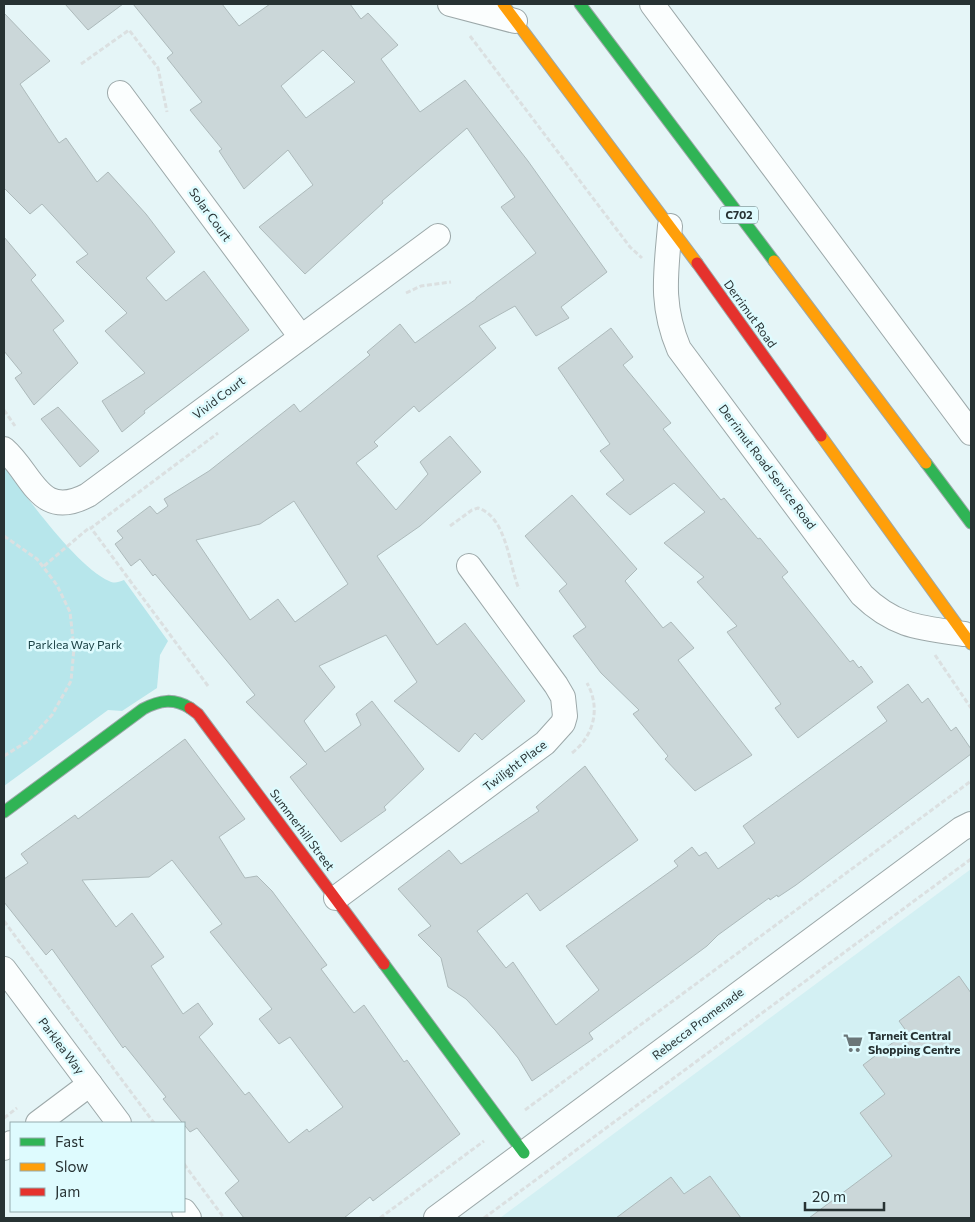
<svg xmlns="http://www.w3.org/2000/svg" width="975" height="1222" viewBox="0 0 975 1222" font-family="Commissioner,sans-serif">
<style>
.built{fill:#d3f0f3}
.green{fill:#b7e6eb}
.building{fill:#cbd7d9;stroke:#adbabb;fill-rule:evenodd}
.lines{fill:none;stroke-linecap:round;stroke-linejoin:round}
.street-casing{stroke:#9ca8a9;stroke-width:26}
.fast-casing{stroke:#9ca8a9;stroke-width:13}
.slow-casing{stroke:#9ca8a9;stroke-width:13}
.jam-casing{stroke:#9ca8a9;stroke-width:13}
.path{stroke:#dbe0e1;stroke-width:3;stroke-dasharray:5 2.5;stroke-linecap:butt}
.street{stroke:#fbfefe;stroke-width:24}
.fast{stroke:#30b455;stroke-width:11}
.slow{stroke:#ff9f0a;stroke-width:11}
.jam{stroke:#e5322d;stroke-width:11}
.labels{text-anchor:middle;stroke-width:5;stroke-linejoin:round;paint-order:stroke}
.shield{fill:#defbfe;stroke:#5e6e70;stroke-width:1}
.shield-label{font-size:11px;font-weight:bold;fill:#273233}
.street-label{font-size:12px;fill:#273233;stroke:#defbfe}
.park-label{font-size:12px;fill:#1b4246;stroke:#defbfe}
.poi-label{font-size:12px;font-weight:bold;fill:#273233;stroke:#defbfe;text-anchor:start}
</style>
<rect width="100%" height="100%" fill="#e5f5f7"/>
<path class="built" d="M971,869V1218H500Z"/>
<path class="green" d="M4,467C27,497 76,566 109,581C115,584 118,582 124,580L168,641L160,655L157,688L122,711L108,710L4,786Z"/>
<g class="building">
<path d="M65,4H123L88,30Z"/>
<path d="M133,4H222L239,26L270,4H350L361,19L368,13L398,45L381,59L420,112L465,80L528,161L607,272L561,307L569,318L536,336L515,306L479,326L496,348L419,412L414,406L374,442L378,446L356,463L396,510L428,474L420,462L450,436L481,472L420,526L377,556L437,645L465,623L525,701L482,740L475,733L459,752L394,701L417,682L386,635L319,666L335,687L304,721L325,752L361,725L356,714L372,701L424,769L384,807L386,810L341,842L290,777L307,764L246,702L255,695L155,574L153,576L140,559L131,566L115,544L123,538L117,531L150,506L157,514L168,506L164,499L209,471L294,404L300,412L370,355L367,352L400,324L415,343L476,299V298L536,253L501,207L515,197L467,128L382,201L383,203L305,274L259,227L313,185L288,150L244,189L219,151L222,149L190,110L202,102L167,58L173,53ZM323,50L355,82L306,118L281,86ZM294,501L348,584L295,622L278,599L250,620L196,540L260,524Z"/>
<path d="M4,13L50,61L20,84L59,143L66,138L97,182L108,172L146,214L175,252L146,278L166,301L204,271L249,330L144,411L145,413L122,432L102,401L145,373L105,331L127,313L76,262L88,254L42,204L30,214L4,188Z"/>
<path d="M4,237L36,275L31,280L64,321L53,330L78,363L34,405L15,378L22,373L4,351Z"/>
<path d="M611,328L633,357L623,365L671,423L663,429L721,500L724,498L758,539L760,538L788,572L782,577L850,662L853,660L859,668L861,666L873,682L798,738L775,708L781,704L727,632L737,626L697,582L704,577L664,543L705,512L674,483L630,515L606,494L624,480L600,451L610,444L558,368Z"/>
<path d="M58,407L99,451L80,467L41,419Z"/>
<path d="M572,495L637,569L625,581L663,628L671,622L694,648L678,660L752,755L695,791L665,759L668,756L633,714L639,710L601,673L573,636L586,627L559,591L567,584L525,536Z"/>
<path d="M908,684L922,703L928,698L951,731L956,727L971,749V754L796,885L778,897L777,895L770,900L769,898L718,935L707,946L589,1033L593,1039L532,1081L518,1058L495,1030L466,999L448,987L441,958L418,935L431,926L398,889L449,850L461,864L539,811L536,807L585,766L638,840L540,911L527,893L477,931L506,968L513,962L556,1025L599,990L566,946L678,866L674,861L692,847L699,856L706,852L718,869L755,843L743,826L887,721L877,707Z"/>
<path d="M185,739L245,819L219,837L245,878L257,876L272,891L327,965L321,969L354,1013L364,1005L404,1062L407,1060L460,1134L373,1201L370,1197L344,1218H244L225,1193L239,1181L197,1128L190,1132L163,1099L166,1097L125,1046L123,1048L52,949L46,955L4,902V879L28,863L21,854L75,815L78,819ZM172,860L222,924L210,932L272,1009L259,1019L279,1044L290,1037L343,1107L309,1132L307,1129L289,1143L249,1092L245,1095L199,1037L213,1024L198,1003L183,1014L151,966L164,957L132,913L116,927L82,880L149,877Z"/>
<path d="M959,976L971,993V1218H809L892,1156L860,1113L885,1094L863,1065L907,1032L899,1021Z"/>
<path d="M710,1176L741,1218H616L671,1177L684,1194Z"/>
</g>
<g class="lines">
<defs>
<g id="street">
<path d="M450,4L515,21"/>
<path d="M652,4L971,433"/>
<path d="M120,93L301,337"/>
<path d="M670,226C666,273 660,304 679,349L862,595C895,627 921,628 964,634"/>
<path d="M4,449C33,474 39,521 88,495L438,236"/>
<path d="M336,898L545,743L563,723L565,716L563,697L556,685L469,566"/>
<path d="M4,969L119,1123"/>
<path d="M38,1123L90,1084"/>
<path d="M4,1148L11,1143"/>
<path d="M184,1211L189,1218"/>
<path d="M436,1218L961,829L971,824"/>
</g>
<g id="fast">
<path d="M580,4L774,261"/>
<path d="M926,463L971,523"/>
<path d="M4,812L143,709C160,700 174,698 190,708"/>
<path d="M384,964L524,1153"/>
</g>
<g id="slow">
<path d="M503,4L697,263"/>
<path d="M774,261L926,463"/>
<path d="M821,436L971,644"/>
</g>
<g id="jam">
<path d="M697,263L821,436"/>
<path d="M190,708L198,714L384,964"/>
</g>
</defs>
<use href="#street" class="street-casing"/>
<use href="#fast" class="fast-casing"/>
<use href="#slow" class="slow-casing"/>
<use href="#jam" class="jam-casing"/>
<g class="path">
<path d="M470,36L630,247L642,258"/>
<path d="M81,64L129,30L158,68L167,112"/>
<path d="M406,293L421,286L451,282"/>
<path d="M4,410L15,426"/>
<path d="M450,526L472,510L478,508C507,517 509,566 519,589"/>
<path d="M4,536L37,559L57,585L70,612L74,648L71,681L52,715L28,741L4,756"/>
<path d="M44,566L90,527"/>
<path d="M935,655L971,708"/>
<path d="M208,686L91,528L218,433"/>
<path d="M572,753C594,736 601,708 587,683"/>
<path d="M4,921L154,1123"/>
<path d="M525,1110L971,781"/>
<path d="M4,1118L17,1108"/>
<path d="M184,1164L224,1218"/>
<path d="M380,1218L484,1141"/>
<path d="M484,1218L971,859"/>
</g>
<use href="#street" class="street"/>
<use href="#fast" class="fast"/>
<use href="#slow" class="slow"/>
<use href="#jam" class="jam"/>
</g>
<defs>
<symbol id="supermarket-bare" viewBox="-9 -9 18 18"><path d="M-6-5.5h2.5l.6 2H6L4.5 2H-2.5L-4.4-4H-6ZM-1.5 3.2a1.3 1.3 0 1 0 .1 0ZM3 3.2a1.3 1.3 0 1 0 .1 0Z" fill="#6a7678" stroke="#defbfe" stroke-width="2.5" paint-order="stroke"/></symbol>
</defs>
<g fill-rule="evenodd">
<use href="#supermarket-bare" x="839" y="1029" width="28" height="28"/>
</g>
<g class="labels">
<rect class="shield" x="720" y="206.5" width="38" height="17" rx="4"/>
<g class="shield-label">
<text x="739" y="219">C702</text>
</g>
<g class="street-label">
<text transform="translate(210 215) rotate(54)" y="4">Solar Court</text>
<text transform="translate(750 314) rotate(54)" y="4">Derrimut Road</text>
<text transform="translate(219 398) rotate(-37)" y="4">Vivid Court</text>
<text transform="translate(767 467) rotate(53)" y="4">Derrimut Road Service Road</text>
<text transform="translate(515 766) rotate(-37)" y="4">Twilight Place</text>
<text transform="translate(302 830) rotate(53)" y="4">Summerhill Street</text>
<text transform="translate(698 1024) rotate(-37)" y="4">Rebecca Promenade</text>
<text transform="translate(61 1046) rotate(53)" y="4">Parklea Way</text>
</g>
<g class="park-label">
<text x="75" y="649">Parklea Way Park</text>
</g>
<g class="poi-label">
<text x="868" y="1040">Tarneit Central<tspan x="868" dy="14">Shopping Centre</tspan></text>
</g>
</g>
<rect width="975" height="1222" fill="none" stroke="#273233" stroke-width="10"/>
<rect x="10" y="1122" width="175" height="90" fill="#defbfe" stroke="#95abad"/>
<rect x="20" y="1138" width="25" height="8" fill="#30b455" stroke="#95abad"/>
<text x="55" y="1147" font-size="15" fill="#273233">Fast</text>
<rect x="20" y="1163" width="25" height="8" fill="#ff9f0a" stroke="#95abad"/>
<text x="55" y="1172" font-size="15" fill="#273233">Slow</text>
<rect x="20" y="1188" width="25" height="8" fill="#e5322d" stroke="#95abad"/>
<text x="55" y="1197" font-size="15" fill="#273233">Jam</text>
<path d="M805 1202v8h79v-8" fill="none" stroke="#273233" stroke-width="2.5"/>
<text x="812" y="1202" font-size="15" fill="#273233" stroke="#defbfe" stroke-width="4" paint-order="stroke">20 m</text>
</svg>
